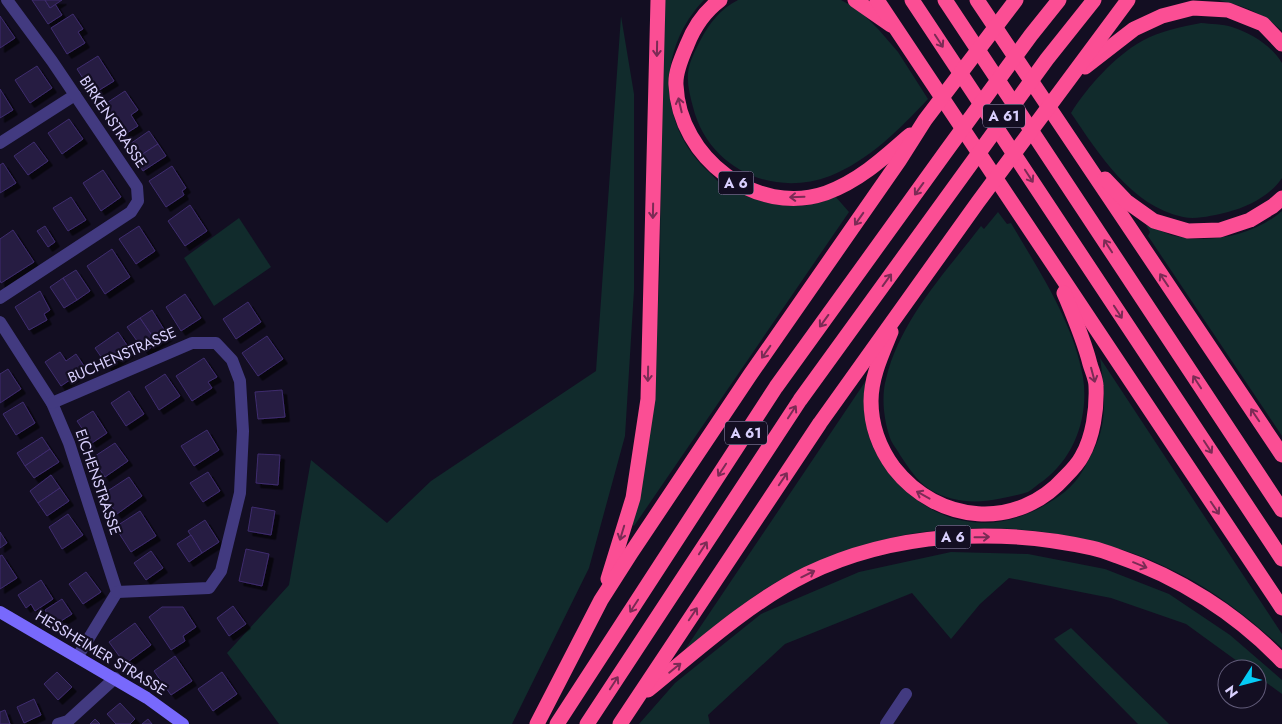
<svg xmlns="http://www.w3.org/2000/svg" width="1282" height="724" viewBox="0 0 1282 724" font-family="Jost,sans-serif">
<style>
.green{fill:#112b2c}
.building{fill:#261b43;stroke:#3f2d6e;filter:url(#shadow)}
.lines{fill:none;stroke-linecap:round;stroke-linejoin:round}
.street{stroke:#423a80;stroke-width:12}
.secondary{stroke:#7869fc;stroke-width:12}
.highway{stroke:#fb4e94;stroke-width:15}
.oneway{stroke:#7b2b55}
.labels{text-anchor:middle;stroke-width:4.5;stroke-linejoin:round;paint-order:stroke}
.shield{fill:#130e22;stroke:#9e96bc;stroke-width:1}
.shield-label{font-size:14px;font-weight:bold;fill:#d9d0fe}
.street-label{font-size:15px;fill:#d9d0fe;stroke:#130e22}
</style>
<defs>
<filter id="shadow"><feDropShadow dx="4.5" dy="4.5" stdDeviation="0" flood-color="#0009"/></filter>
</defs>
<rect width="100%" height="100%" fill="#130e22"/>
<g class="green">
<path d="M665,0H704C656,50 658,126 709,172C714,177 720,184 726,188C732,191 740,193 747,196C768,205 794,209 817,203C823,202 829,199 835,196L849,212L634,526L632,524L652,418L660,266L661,117Z"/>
<path d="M738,0H841L859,10L879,30L898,52L928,99C900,129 868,161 830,176C772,198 708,168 693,107C690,96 687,84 688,73C689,62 695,51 700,41C708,25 721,8 738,0Z"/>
<path d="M1218,0H1282V31C1261,12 1244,6 1218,0Z"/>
<path d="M621,16L634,94V290L625,436L589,568L512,724H279L227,653L289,585L311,460L387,523L431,481L596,371Z"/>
<path d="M1201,23C1211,24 1223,24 1232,27C1252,34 1271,45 1282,63V178C1271,195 1248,207 1228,212C1215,215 1197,220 1183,217C1131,206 1099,154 1071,113C1087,87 1115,56 1142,41C1160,31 1181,27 1201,23Z"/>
<path d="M1282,211V436L1148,236L1150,232L1146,225C1154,228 1163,232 1171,235C1208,245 1253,236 1282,211Z"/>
<path d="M998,212L1007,224L1011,223C1039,271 1073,321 1083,377C1089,416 1075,457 1043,481C1038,484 1033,489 1028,492C1019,495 1008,497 998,499C975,504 950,502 929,489C917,481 908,467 900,455C897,449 892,444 890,438C884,421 881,397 886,379C900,320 945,273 981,226L984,229Z"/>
<path d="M239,218L271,267L214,306L184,258Z"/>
<path d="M1100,358L1282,634V648C1251,620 1219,594 1182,575C1102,532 998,519 909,534C880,539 854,550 826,560C815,565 802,569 791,574C752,594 718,624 684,651L867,379C867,394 865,412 867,428C870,447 883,466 896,481C934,522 984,535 1036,510C1051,502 1068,492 1078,478C1085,468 1091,455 1096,445C1108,418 1104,386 1100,358Z"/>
<path d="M951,552L1028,554L1105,569L1169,594L1230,635L1282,680V694L1257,676V669H1248L1186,624L1111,598L1009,578L980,604L951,639L912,593L785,644L708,715L710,724H639L675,683L761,614L859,572Z"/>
<path d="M1071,628L1169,724H1138L1054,639Z"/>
</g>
<g class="building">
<path d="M32,0H45L50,8L55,4L62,15L48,24Z"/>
<path d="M45,0H62L50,8Z"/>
<path d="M73,14L83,29L78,32L85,43L67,54L51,28Z"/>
<path d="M0,16L15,38L0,48Z"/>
<path d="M98,56L114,81L93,94L77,69Z"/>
<path d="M37,66L52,88L30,103L15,80Z"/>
<path d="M0,89L13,110L0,118Z"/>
<path d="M125,91L138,110L131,115L138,126L122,136L102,106Z"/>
<path d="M69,119L83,139L62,154L48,133Z"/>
<path d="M149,131L158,144L135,159L127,146Z"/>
<path d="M34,142L48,161L28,175L14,156Z"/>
<path d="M158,144L166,156L143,171L135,159Z"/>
<path d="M3,163L16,183L0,193V165Z"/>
<path d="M172,166L186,188L182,191L184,195L166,207L149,181Z"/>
<path d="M103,170L121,197L101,211L83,183Z"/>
<path d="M71,197L86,220L68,231L53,208Z"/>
<path d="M190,205L207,231L185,246L168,221Z"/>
<path d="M45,226L55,242L48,247L37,231Z"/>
<path d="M139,226L155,251L136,264L119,239Z"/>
<path d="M13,230L34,262L1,283L0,280V239Z"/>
<path d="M112,249L130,277L105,294L87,266Z"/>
<path d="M76,270L90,291L77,300L63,278Z"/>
<path d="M63,278L77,300L64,308L50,287Z"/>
<path d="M40,291L50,310L44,314L47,320L29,330L15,307Z"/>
<path d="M185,294L201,318L181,331L166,307Z"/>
<path d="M248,302L261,322L236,339L223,319Z"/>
<path d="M152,310L168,336L157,343L140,318Z"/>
<path d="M140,318L157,343L145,352L127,327Z"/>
<path d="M118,332L131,351L108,367L95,348Z"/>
<path d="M267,336L283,359L258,376L242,353Z"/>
<path d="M60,352L66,361L76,354L86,369L61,386L45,362Z"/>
<path d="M204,358L217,377L208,382L212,388L192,401L176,376Z"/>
<path d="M8,369L21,389L0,403V374Z"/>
<path d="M165,374L180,396L159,410L145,387Z"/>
<path d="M282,390L285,417L258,419L255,392Z"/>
<path d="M129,391L144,414L126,426L111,403Z"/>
<path d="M23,402L35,423L16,435L3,414Z"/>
<path d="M93,411L107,433L92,443L77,421Z"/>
<path d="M207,430L219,450L194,466L181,446Z"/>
<path d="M42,437L50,449L25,466L17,453Z"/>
<path d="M115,443L128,461L105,477L92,458Z"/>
<path d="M50,449L59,462L34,478L25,466Z"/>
<path d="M258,454L280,455L278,485L256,483Z"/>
<path d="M208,472L220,491L203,502L190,483Z"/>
<path d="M51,475L60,488L38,503L30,491Z"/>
<path d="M129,477L142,496L117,514L103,494Z"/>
<path d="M60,488L69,501L47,516L38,503Z"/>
<path d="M252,507L275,511L271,535L248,531Z"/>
<path d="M140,511L156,536L131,552L115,527Z"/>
<path d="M68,514L83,535L62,549L49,527Z"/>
<path d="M205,520L219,542L202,553L188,531Z"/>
<path d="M0,532L7,543L0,548Z"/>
<path d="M191,535L202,553L189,562L177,544Z"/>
<path d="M246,549L269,554L262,586L239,581Z"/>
<path d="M151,551L163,568L146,580L134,563Z"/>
<path d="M2,555L17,578L0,589V556Z"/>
<path d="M86,572L101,592L83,604L69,584Z"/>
<path d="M41,580L53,599L35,611L31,604L26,608L18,595Z"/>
<path d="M62,599L72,614L58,623L55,618L52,621L45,610Z"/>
<path d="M233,606L246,624L229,636L217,618Z"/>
<path d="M162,607H183L196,627L183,636L185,641L171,650L149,617Z"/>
<path d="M135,623L151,645L125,664L109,642Z"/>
<path d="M175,656L192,681L171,695L154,671Z"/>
<path d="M57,672L72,687L58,700L44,684Z"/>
<path d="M222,672L237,694L213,711L198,689Z"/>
<path d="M34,699L41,715L24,723L17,707Z"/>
<path d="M120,703L135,719L130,724H116L107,714Z"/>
<path d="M5,710L10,724H0V712Z"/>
<path d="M95,719L100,724H90Z"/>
<path d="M148,719L152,724H142Z"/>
</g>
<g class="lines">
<g class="street">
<path d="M0,143L75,95"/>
<path d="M0,298L131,212L138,201L137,187L52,61L7,0"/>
<path d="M0,322L52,403L69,443L117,592L78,656"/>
<path d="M52,403L192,343H216L232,360L240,381L243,431L240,493L221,571L209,588L117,592"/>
<path d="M58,724L68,721L115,678"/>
<path d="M886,724L906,694"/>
</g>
<path class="secondary" d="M0,612L147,698L183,724"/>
<g class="highway">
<path d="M720,0C704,12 694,27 687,45C682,57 675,72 676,85C679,158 756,217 826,193C859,181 884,158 910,135"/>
<path d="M855,0L891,25"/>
<path d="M877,0L1282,608"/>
<path d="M912,0L1282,559"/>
<path d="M945,0L1282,510"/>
<path d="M977,0L1282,455"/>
<path d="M1085,67L1134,29L1162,16L1193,8L1228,10L1263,24L1282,44"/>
<path d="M1105,179L1126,201L1154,221L1188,231L1220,230L1250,220L1273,206L1282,198"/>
<path d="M891,332C882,354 871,377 871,401C871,425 880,449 894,468C938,524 1017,531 1065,477C1071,471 1078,464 1082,456C1093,437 1097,409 1096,386C1096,379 1092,371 1090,364C1084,340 1074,317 1064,293"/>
<path d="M608,579L633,498L648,399L658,0"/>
<path d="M648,690C697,650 750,602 807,574C894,532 998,527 1092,548C1101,550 1109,553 1117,556C1179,577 1237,614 1282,661"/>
<path d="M537,724L601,600L631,553L750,375L899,161L925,120L1016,0"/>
<path d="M557,724L776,387L947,150L1031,35L1059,0"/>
<path d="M587,724L800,400L1047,59L1094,0"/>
<path d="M620,724L820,423L978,202L1128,0"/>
</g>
</g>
<defs><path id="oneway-shaft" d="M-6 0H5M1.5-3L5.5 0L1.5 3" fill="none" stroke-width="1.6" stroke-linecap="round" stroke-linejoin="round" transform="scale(1.25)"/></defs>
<g class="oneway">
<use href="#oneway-shaft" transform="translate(939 41) rotate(57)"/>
<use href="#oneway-shaft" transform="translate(657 49) rotate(91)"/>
<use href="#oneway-shaft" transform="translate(680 105) rotate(-103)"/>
<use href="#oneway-shaft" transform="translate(1029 176) rotate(57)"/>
<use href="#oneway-shaft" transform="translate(919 189) rotate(126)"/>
<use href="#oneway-shaft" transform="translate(797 197) rotate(178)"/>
<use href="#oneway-shaft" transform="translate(653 211) rotate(91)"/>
<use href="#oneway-shaft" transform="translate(859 219) rotate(125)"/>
<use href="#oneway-shaft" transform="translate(1108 246) rotate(-123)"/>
<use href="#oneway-shaft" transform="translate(887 280) rotate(-54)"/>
<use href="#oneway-shaft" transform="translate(1164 280) rotate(-124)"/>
<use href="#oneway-shaft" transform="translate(1118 312) rotate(57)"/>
<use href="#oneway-shaft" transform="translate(824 321) rotate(126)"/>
<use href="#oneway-shaft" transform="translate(766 352) rotate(125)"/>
<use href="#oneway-shaft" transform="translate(648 374) rotate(91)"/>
<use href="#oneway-shaft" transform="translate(1093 375) rotate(75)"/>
<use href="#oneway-shaft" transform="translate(1197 382) rotate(-123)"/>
<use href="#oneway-shaft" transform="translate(792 412) rotate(-57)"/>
<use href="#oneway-shaft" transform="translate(1255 415) rotate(-124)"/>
<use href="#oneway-shaft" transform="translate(1208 447) rotate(57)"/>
<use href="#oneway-shaft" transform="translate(722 470) rotate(123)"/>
<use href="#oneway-shaft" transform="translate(783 479) rotate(-56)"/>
<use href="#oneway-shaft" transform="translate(923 495) rotate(-151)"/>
<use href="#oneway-shaft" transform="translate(1215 508) rotate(56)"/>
<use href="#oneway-shaft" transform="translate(622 533) rotate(107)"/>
<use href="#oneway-shaft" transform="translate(982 537) rotate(-1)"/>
<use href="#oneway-shaft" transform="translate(703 548) rotate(-57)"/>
<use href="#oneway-shaft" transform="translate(1140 565) rotate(22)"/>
<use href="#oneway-shaft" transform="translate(808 574) rotate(-26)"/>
<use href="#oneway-shaft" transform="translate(634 606) rotate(123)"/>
<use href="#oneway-shaft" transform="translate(693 614) rotate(-56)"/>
<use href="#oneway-shaft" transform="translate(675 668) rotate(-39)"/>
<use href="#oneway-shaft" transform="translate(614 683) rotate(-57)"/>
</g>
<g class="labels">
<g class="shield">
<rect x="983" y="104.5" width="42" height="23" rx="4"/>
<rect x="718.5" y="171.5" width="35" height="23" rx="4"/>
<rect x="725" y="421.5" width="42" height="23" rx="4"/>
<rect x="935.5" y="525.5" width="35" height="23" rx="4"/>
</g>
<g class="shield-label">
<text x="1004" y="121">A 61</text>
<text x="736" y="188">A 6</text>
<text x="746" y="438">A 61</text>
<text x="953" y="542">A 6</text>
</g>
<g class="street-label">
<text transform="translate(113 122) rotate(56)" y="5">BIRKENSTRASSE</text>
<text transform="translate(122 355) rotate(-24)" y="5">BUCHENSTRASSE</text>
<text transform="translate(98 482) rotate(71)" y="5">EICHENSTRASSE</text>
<text transform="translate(101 653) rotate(31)" y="5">HESSHEIMER STRASSE</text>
</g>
</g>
<g transform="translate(1242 684) rotate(234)"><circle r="24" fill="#130e22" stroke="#625c7a"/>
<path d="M0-4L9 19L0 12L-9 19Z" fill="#05cbf5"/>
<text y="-8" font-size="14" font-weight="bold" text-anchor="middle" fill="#d9d0fe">N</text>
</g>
</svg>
